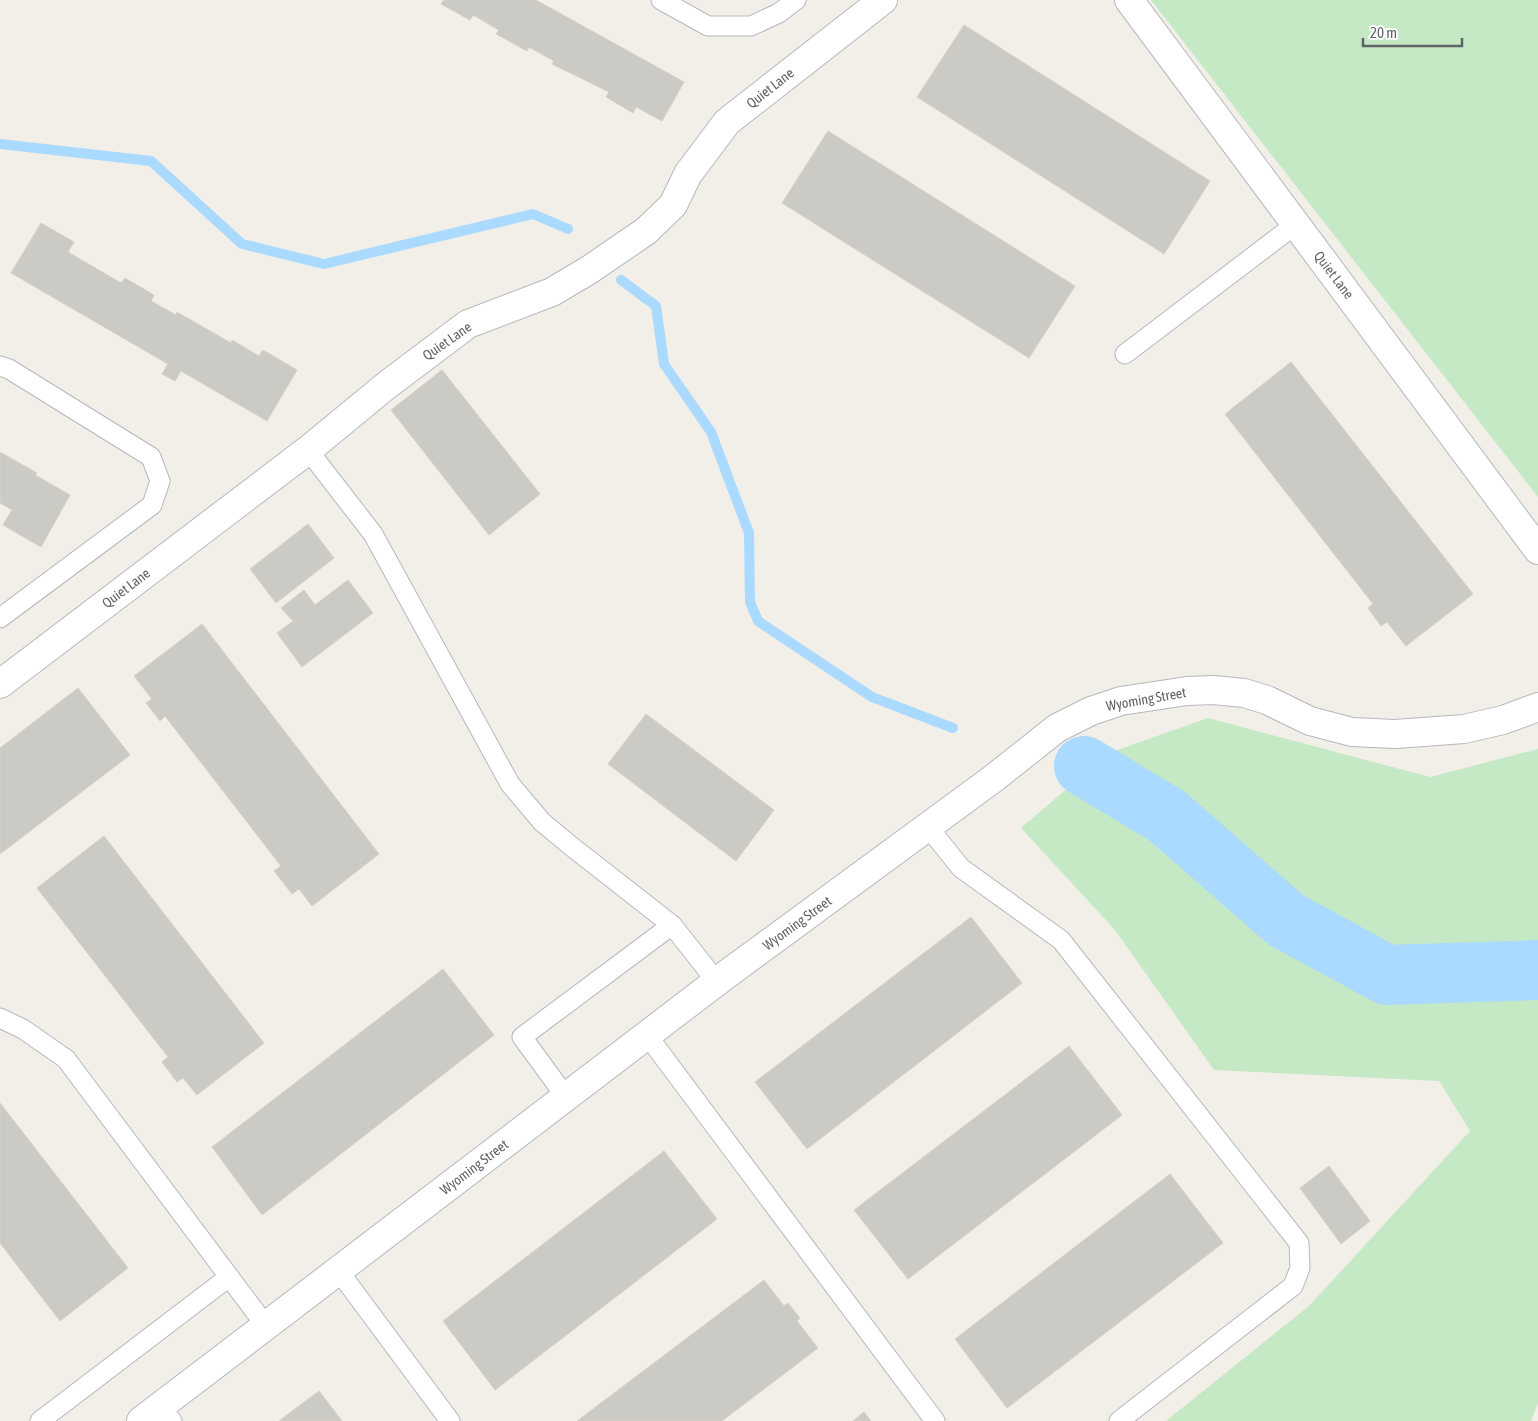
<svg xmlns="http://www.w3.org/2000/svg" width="1538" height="1421" viewBox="0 0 1538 1421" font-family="'Asap Condensed',sans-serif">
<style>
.green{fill:#c5e8c5}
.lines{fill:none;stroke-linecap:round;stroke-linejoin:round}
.stream{stroke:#aadaff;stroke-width:10}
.river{stroke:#aadaff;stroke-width:60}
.building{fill:#cccac5;stroke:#d6d1c6}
.lane-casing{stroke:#b5b8bc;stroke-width:21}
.street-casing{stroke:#b5b8bc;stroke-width:30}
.lane{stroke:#fff;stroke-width:19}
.street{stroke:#fff;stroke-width:28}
.labels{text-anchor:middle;stroke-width:4.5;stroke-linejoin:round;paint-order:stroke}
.street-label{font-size:14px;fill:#5f6368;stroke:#fff}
</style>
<rect width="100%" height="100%" fill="#f1efe8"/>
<g class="green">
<path d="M1151,0H1538V497Z"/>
<path d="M1208,718L1430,777L1538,749V1403L1531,1421H1166L1309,1306L1470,1131L1439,1081L1214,1070L1115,930L1021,828L1109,753Z"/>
</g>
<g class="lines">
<g class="stream">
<path d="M0,144L151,161L242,244L324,264L533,214L568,229"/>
<path d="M621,280L656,306L664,364L711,432L749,533L750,602L758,621L872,697L953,728"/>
</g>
<path class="river" d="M1084,766L1167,816L1286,920L1387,975L1538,970"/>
</g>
<g class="building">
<path d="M444,0H536L684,82L662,121L636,107L633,113L606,97L609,92L552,64L554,61L529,47L527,51L496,34L499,30L473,15L470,20L441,4Z"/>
<path d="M964,25L1210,181L1164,254L917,97Z"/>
<path d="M828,131L1075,286L1029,358L782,203Z"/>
<path d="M41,223L74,242L68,252L121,283L125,278L154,295L151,301L176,315L177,312L231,343L232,340L259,356L263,350L297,370L267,421L181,371L175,381L162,374L168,364L11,273Z"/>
<path d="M1291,362L1473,594L1406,646L1387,622L1381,626L1368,608L1373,604L1225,414Z"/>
<path d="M442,370L540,494L489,535L391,410Z"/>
<path d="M0,452L37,473L35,475L70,495L41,547L3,525L12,510L0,503Z"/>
<path d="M308,524L334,558L276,603L250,569Z"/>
<path d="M348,580L373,613L302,667L277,633L293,621L281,608L304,590L315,605Z"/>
<path d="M202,624L379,854L312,906L299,889L292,894L274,871L281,866L165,716L160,721L146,703L152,699L134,676Z"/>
<path d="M78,688L130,755L0,854V748Z"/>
<path d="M646,714L774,810L736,861L608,764Z"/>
<path d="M104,836L264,1043L197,1095L183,1078L177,1082L162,1062L168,1057L37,888Z"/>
<path d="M971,917L1022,983L807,1149L755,1082Z"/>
<path d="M443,969L494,1035L262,1215L212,1147Z"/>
<path d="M1069,1046L1122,1115L908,1279L854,1210Z"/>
<path d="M0,1103L128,1268L60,1321L0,1243Z"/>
<path d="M664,1151L717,1219L495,1390L443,1321Z"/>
<path d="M1329,1166L1370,1221L1341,1244L1300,1188Z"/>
<path d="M1170,1174L1223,1243L1007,1408L955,1339Z"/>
<path d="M764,1280L784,1306L788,1303L800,1318L797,1321L818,1348L722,1421H577Z"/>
<path d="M319,1391L342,1421H279Z"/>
<path d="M864,1412L871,1421H853Z"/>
</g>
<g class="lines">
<defs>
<g id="lane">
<path d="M661,0L708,26H751L779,13L796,0"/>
<path d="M1125,354L1296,224"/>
<path d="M0,366L9,369L151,457L160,481L152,505L0,618"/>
<path d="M308,450L373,534L510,784L542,822L571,846L672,925"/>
<path d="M928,827L961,868L1061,940L1299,1243L1300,1268L1293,1286L1119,1421"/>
<path d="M0,1018L23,1029L66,1059L266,1326"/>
<path d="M647,1035L935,1421"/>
<path d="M566,1097L522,1037L672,925L717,982"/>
<path d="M338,1270L450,1421"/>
<path d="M160,1406L172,1421"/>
<path d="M40,1421L229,1277"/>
</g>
<g id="street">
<path d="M1129,0L1538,550"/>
<path d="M0,684L308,450L387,385L468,324L552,292L589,270L646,231L673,205L688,174L727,122L883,0"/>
<path d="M141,1421L723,977L994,778L1057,728L1091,711L1121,701L1187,691L1213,690L1244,693L1267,700L1310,721L1352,732L1395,734L1464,729L1503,720L1538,707"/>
</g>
</defs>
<use href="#lane" class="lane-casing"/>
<use href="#street" class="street-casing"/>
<use href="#lane" class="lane"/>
<use href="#street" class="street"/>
</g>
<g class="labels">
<g class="street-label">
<text transform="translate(770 88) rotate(-38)" y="5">Quiet Lane</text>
<text transform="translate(1334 275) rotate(53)" y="5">Quiet Lane</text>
<text transform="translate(447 341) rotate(-35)" y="5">Quiet Lane</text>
<text transform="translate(126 588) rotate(-37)" y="5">Quiet Lane</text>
<text transform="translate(1146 699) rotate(-10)" y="5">Wyoming Street</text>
<text transform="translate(797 923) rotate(-36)" y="5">Wyoming Street</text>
<text transform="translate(474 1167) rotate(-37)" y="5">Wyoming Street</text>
</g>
</g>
<path d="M1363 38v8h99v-8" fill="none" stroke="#5f6368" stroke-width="2.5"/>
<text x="1370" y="38" font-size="15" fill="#5f6368" stroke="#ffffff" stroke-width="4" paint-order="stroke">20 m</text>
</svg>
